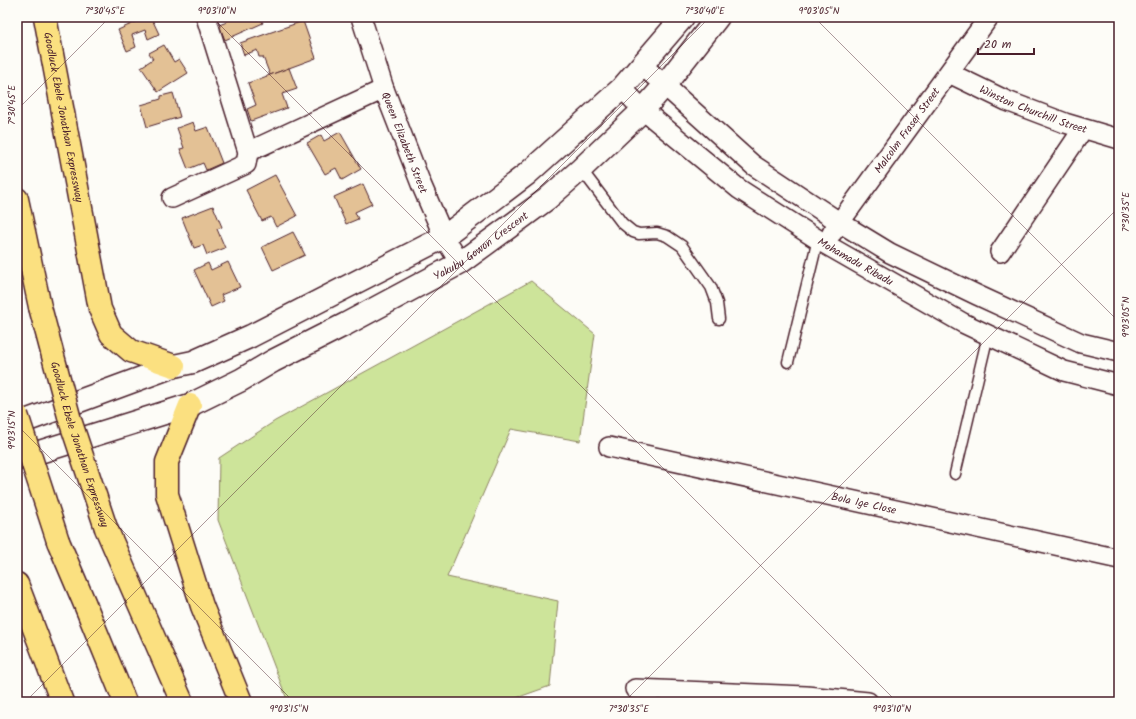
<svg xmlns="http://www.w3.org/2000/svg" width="1136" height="719" viewBox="0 0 1136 719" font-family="Kalam,sans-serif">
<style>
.green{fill:#cde49a;stroke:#8c8262}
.building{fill:#e3c195;stroke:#4a1f2b}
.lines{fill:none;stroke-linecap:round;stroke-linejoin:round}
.lane-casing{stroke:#4a1f2b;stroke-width:13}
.street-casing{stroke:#4a1f2b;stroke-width:22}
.secondary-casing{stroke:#4a1f2b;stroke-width:25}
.primary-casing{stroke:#4a1f2b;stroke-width:25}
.highway-casing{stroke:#4a1f2b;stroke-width:25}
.lane{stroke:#fdfcf7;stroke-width:10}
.street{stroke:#fdfcf7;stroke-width:19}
.secondary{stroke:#fdfcf7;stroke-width:22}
.primary{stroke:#fbe080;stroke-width:22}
.highway{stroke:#fbe080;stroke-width:22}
.highway-bridge-casing{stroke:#4a1f2b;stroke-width:25;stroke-linecap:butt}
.highway-bridge{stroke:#fbe080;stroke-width:22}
.ticks{fill:none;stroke:#4a1f2b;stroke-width:1;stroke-opacity:0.45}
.labels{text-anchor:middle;stroke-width:4;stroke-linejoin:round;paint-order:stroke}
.street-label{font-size:11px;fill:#4a1f2b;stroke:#fdfcf7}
.neatline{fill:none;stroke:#4a1f2b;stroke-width:1.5}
.ticks-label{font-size:10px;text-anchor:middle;fill:#4a1f2b}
</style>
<rect width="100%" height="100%" fill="#fdfcf7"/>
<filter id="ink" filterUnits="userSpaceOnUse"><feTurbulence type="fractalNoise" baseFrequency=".025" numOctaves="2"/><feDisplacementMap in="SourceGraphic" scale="8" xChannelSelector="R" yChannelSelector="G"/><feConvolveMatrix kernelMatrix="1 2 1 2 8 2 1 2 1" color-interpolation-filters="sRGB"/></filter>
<g filter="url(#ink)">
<path class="green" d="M531,281L595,334L580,441L511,429L447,577L558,601L550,686L505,702H288L218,520L219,458L275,421Z"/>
<g class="building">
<path d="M140,17H151L159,34L148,39L145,30L132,35L136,47L127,51L118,30L138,21L137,18Z"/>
<path d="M224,17H260L263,23L225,40L219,25L227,22Z"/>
<path d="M303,21L316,58L270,75L263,57H259L257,50L244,55L240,43Z"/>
<path d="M164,45L174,62L179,59L188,73L158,92L141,67L153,59L149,53Z"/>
<path d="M289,68L297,89L282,94L287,108L251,121L247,109L256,105L248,83Z"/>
<path d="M173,93L180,117L147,127L141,105L161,99V96Z"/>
<path d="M193,122L196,131L208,127L222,163L206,170L203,163L188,169L180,149L184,148L177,128Z"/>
<path d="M340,132L361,169L342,180L336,168L325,174L307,143L321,135L324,141Z"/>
<path d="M275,175L297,216L276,227L271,217L262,221L246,190Z"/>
<path d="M363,184L372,204L355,212L358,219L346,224L334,197Z"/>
<path d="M213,206L222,227L217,229L225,248L207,255L203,245L194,248L182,218Z"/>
<path d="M293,232L305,255L273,270L262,247Z"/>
<path d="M228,262L240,287L221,295L224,301L211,307L194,270L208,263L211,270Z"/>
</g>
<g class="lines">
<defs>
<g id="lane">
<path d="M581,169L622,223L633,232L639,234L657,233L667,236L682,246L711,287L717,303L719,319"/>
<path d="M788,362L818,239"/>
<path d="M955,474L988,335"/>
</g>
<g id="street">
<path d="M206,17L248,152"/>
<path id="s1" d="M361,17L384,89L421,184L444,237L460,263"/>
<path d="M642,65L753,165L839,222L890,253L977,295L1081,343L1119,352"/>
<path id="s2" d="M949,73L1007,101L1065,123L1119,139"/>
<path id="s3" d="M622,88L643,110L739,189L825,244L963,323L1064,371L1119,385"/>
<path d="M172,198L246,164L248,152L384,89"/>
<path id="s4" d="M832,233L989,17"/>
<path d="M1000,252L1083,129"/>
<path id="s5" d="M609,447L1119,559"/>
<path d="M635,689L806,696L868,702"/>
</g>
<g id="secondary">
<path d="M17,424L174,366L193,362L251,336L444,237L527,174L622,88L683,17"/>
<path id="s6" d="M17,459L190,405L241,380L273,361L346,324L460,263L547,199L581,169L643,110L664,86L718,17"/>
</g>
<g id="primary">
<path id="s7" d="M45,17L100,309L111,334L131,351L174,366"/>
<path d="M190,405L167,462V494L202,606L241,702"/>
<path d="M17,584L62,702"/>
</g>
<g id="highway">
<path d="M17,199L40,307"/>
<path d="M106,528L182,702"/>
<path d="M58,541L84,602L125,702"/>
</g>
</defs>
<use href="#lane" class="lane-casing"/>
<use href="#street" class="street-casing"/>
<use href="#secondary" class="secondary-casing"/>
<use href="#primary" class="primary-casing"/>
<use href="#highway" class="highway-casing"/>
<use href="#lane" class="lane"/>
<use href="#street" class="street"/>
<use href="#secondary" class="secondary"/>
<use href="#primary" class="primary"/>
<use href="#highway" class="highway"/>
<defs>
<g id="highway-bridge">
<path id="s8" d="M40,307L70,420L106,528"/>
<path d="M17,415L58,541"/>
</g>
</defs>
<use href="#highway-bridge" class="highway-bridge-casing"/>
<use href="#highway-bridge" class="highway-bridge"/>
</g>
</g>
<path class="ticks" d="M212,17L897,702M814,17L1119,322M17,110L110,17M17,425L294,702M25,702L710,17M624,702L1119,207"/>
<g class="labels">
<g class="street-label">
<text dy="4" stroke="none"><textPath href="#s2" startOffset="92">Winston Churchill Street</textPath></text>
<text dy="4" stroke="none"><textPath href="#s7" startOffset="102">Goodluck Ebele Jonathan Expressway</textPath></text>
<text dy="4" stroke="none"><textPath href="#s4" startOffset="127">Malcolm Fraser Street</textPath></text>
<text dy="4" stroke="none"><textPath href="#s1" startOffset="133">Queen Elizabeth Street</textPath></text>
<text dy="4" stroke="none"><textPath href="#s6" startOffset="513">Yakubu Gowon Crescent</textPath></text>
<text dy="4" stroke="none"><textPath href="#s3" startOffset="292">Mohamadu Ribadu</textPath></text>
<text dy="4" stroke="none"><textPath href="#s8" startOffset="143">Goodluck Ebele Jonathan Expressway</textPath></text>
<text dy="4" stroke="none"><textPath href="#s5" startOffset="261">Bola Ige Close</textPath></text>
</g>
</g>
<rect width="1136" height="719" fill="none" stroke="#fdfcf7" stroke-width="44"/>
<path d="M978 48v6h56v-6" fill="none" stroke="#4a1f2b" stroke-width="2"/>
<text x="984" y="48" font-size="12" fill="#4a1f2b" stroke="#fdfcf7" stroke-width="3" paint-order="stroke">20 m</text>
<rect x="22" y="22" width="1092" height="675" class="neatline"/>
<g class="ticks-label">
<text x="105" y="14">7°30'45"E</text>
<text x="217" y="14">9°03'10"N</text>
<text x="705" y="14">7°30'40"E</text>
<text x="819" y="14">9°03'05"N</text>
<text transform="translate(11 105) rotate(-90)" y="4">7°30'45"E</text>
<text transform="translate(1125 212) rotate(-90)" y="4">7°30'35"E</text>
<text transform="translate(1125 317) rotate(-90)" y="4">9°03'05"N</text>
<text transform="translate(11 430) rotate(-90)" y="4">9°03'15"N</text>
<text x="289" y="712">9°03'15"N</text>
<text x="629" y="712">7°30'35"E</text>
<text x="892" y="712">9°03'10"N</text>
</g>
</svg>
